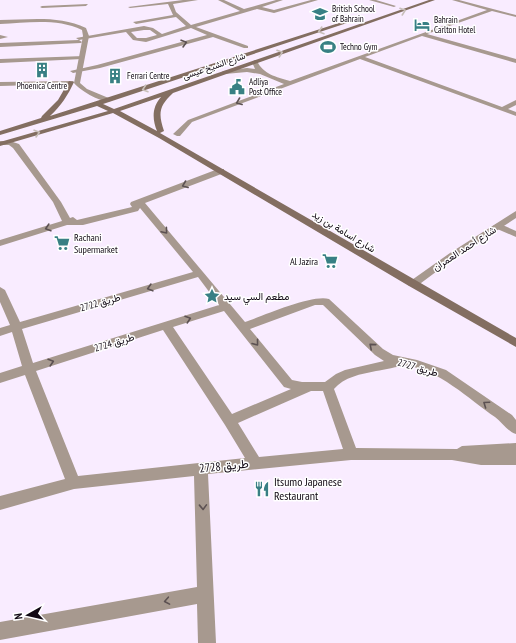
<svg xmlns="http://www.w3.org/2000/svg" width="516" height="643" viewBox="0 0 516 643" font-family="'PT Sans Narrow',Vazirmatn,sans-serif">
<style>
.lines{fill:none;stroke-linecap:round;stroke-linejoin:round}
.minor{fill:#a7998f;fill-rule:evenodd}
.tertiary{fill:#a7998f;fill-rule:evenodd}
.secondary{fill:#836e61;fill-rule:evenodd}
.oneway{stroke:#c7beb8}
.oneway2{stroke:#5c5152}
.labels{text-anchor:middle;stroke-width:3;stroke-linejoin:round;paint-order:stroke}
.far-poi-label{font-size:9px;fill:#110914;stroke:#fff;text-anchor:start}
.far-street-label{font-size:9px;fill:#110914;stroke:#fff}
.street-label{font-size:10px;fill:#110914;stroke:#fff}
.poi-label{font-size:10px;fill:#110914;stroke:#fff;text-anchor:start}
.near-street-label{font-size:12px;fill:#110914;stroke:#fff}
.near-poi-label{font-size:12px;fill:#110914;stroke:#fff;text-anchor:start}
</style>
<rect width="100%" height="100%" fill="#f9ecff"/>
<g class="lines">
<g class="minor">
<path d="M183,0H198L173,4L176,12L191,25L240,11L218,0H224L244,9L276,0H283L262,7L274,10L311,0H318L274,13L257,9L196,27L248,46V48H244L213,37L100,68L73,73L70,71L97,65L207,35L191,28L146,42L133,40L126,32L79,40L76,38L144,26L153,28L162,34L186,26L176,17L136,24L133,22L173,15L168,4L130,8L128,7ZM144,30H150L157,35L146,38H137L131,32Z"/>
<path d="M369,0H376L396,6L394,7Z"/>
<path d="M452,0H459L516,15V17L492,11L427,34L516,59V63L422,36L365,57L502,107L516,100V105L508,109L516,112V116L360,59L192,122L180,136H177L173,134L188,120L284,84L260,74L247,72L225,74L222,72L223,71L247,68L255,69L252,62L255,60L257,61C263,74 276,77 290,81L487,10Z"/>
<path d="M88,4L86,6L42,8L40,7L42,6Z"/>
<path d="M0,35L8,37L0,39Z"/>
<path d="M79,40L82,42L81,43L0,47V43Z"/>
<path d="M84,56V58L82,59L0,63V59Z"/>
<path d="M73,81L74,82L71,84L0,86V82Z"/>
<path d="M0,141H10L19,144L61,202L70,218L73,217L77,220L132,207L130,204L131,202L218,169H224V173L145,203L245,322C263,316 312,294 329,299L383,349L393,355L417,360L446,370L512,415L516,420V434C508,432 502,422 495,417C470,400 437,368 406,366C397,366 385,370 376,371C361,374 344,377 334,389L356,448L457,449L462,446L516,443V465H481L452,460H351L208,474L216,643H198L197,604L0,640V622L197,587L194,476L74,489L0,510V496L65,479L25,375L0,383V373L22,366L12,332L0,336V328L10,325L0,302V287L5,290L20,322L193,272L140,208L138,211L83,225H67L0,246V240L62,221L53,202L13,148L9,145H0ZM198,277L219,305L33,363L22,329ZM315,305H323L375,355L384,361L345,370L336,374L325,382H302L292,380L250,329ZM224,311L284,387L291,389L232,414L173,327ZM163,330L225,425L245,458L78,476L36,371ZM311,391H323L343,449L259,457L238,423Z"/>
<path d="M498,223L516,231V237L495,228L493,226Z"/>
</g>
<g class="tertiary">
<path d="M0,20C28,20 59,15 86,28L89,36L80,83L87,89L111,99V101C101,103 81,91 74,83L83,36L82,30C57,18 27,23 0,24Z"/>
<path d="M516,211V218L456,257L417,286H409L408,284L409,282L450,253Z"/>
</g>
<path class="secondary" d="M429,0H435L173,93C159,106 158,113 164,131L160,133L516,338V347L409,286L159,138L113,113L0,146V142L108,111L97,106L0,135V131L41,118L42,116L58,100L69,81L74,82C68,95 61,106 50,116L342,22L347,23L103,104L114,109ZM161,97C152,107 152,119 157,131L120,111Z"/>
</g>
<defs><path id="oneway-chevron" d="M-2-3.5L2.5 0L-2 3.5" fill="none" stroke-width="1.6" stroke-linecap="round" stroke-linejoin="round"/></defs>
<g class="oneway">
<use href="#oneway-chevron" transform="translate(403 11) rotate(-19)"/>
<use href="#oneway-chevron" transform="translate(321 31) rotate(162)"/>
<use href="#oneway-chevron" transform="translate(280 53) rotate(-19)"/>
<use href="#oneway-chevron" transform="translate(145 89) rotate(162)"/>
<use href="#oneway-chevron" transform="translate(37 133) rotate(-16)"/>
</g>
<g class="oneway2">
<use href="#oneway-chevron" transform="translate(184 43) rotate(-16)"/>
<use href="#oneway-chevron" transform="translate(239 102) rotate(159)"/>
<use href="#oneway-chevron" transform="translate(185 185) rotate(159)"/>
<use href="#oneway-chevron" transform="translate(48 228) rotate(163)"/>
<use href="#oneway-chevron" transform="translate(165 231) rotate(50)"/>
<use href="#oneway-chevron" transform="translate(150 288) rotate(164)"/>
<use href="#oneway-chevron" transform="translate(188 319) rotate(-18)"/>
<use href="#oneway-chevron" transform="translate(256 343) rotate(52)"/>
<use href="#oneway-chevron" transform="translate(372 346) rotate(-139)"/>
<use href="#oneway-chevron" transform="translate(51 362) rotate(-17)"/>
<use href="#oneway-chevron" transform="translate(486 404) rotate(-145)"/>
<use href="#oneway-chevron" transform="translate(203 507) rotate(88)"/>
<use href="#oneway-chevron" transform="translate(167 601) rotate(170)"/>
</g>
<defs>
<symbol id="school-bare" viewBox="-9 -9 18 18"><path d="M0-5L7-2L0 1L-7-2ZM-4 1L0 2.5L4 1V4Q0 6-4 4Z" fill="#388084" stroke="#fff" stroke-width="2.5" paint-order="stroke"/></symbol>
<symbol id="hotel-bare" viewBox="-9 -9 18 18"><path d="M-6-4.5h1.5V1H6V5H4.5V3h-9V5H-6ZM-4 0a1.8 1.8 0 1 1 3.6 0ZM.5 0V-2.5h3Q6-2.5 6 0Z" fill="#388084" stroke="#fff" stroke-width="2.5" paint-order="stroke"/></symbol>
<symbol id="stadium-bare" viewBox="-9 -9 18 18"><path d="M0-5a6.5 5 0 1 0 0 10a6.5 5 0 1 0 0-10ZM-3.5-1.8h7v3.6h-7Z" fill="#388084" stroke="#fff" stroke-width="2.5" paint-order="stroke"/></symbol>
<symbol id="building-bare" viewBox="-9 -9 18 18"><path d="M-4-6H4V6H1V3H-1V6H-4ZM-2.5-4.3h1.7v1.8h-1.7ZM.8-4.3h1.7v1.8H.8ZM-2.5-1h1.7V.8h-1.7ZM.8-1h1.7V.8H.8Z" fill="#388084" stroke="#fff" stroke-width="2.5" paint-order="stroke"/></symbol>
<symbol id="civic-bare" viewBox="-9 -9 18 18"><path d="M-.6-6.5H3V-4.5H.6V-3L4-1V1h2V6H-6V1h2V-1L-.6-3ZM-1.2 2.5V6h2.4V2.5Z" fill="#388084" stroke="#fff" stroke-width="2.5" paint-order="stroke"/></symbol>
<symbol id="supermarket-bare" viewBox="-9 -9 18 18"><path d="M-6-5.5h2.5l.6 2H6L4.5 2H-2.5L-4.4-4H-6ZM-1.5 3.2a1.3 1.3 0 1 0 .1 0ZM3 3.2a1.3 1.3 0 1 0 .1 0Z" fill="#388084" stroke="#fff" stroke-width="2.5" paint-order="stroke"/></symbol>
<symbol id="sight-bare" viewBox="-9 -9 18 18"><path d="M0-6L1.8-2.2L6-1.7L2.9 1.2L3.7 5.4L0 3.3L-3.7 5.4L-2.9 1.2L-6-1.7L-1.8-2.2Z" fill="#388084" stroke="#fff" stroke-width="2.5" paint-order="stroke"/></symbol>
<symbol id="restaurant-bare" viewBox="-9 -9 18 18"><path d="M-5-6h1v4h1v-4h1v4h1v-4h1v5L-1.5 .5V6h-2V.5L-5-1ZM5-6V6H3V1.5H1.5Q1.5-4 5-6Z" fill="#388084" stroke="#fff" stroke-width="2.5" paint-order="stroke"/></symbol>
</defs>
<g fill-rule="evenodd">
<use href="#school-bare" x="309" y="3" width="22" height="22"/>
<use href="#hotel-bare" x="411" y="14" width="22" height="22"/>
<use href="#stadium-bare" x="317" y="36" width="22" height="22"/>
<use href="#building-bare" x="31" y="59" width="22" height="22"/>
<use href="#building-bare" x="104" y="65" width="22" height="22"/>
<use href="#civic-bare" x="226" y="76" width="22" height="22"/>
<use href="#supermarket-bare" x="51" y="232" width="22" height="22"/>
<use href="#supermarket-bare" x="319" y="250" width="22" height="22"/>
<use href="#sight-bare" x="201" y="285" width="22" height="22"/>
<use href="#restaurant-bare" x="251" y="478" width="22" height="22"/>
</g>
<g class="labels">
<g class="far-poi-label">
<text x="332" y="12">British School<tspan x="332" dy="10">of Bahrain</tspan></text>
<text x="434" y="23">Bahrain<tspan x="434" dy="10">Carlton Hotel</tspan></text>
<text x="340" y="50">Techno Gym</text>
<text x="127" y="79">Ferrari Centre</text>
<text x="249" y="85">Adliya<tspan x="249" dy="10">Post Office</tspan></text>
<text x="42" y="89" text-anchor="middle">Phoenica Centre</text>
</g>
<g class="far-street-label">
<text transform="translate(214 66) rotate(-19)" y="3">شارع الشيخ عيسى</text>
</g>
<g class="street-label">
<text transform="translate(344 231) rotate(31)" y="4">شارع اسامة بن زيد</text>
<text transform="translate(464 248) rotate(-33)" y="4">شارع أحمد العمران</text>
<text transform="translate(100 302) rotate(-16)" y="4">طريق 2722</text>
<text transform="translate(114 342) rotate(-17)" y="4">طريق 2724</text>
<text transform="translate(418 367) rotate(16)" y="4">طريق 2727</text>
</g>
<g class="poi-label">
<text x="74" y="241">Rachani<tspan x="74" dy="12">Supermarket</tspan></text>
<text x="318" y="265" text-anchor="end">Al Jazira</text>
<text x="224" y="300">مطعم السي سيد</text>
</g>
<g class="near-street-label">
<text transform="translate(224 466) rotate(-6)" y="4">طريق 2728</text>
</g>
<g class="near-poi-label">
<text x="274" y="486">Itsumo Japanese<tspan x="274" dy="14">Restaurant</tspan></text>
</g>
</g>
<g transform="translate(28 615) rotate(262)" stroke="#ffffff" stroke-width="3" paint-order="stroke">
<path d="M0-3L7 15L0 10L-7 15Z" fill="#110914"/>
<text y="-6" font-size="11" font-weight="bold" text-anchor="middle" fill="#110914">N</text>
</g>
</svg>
